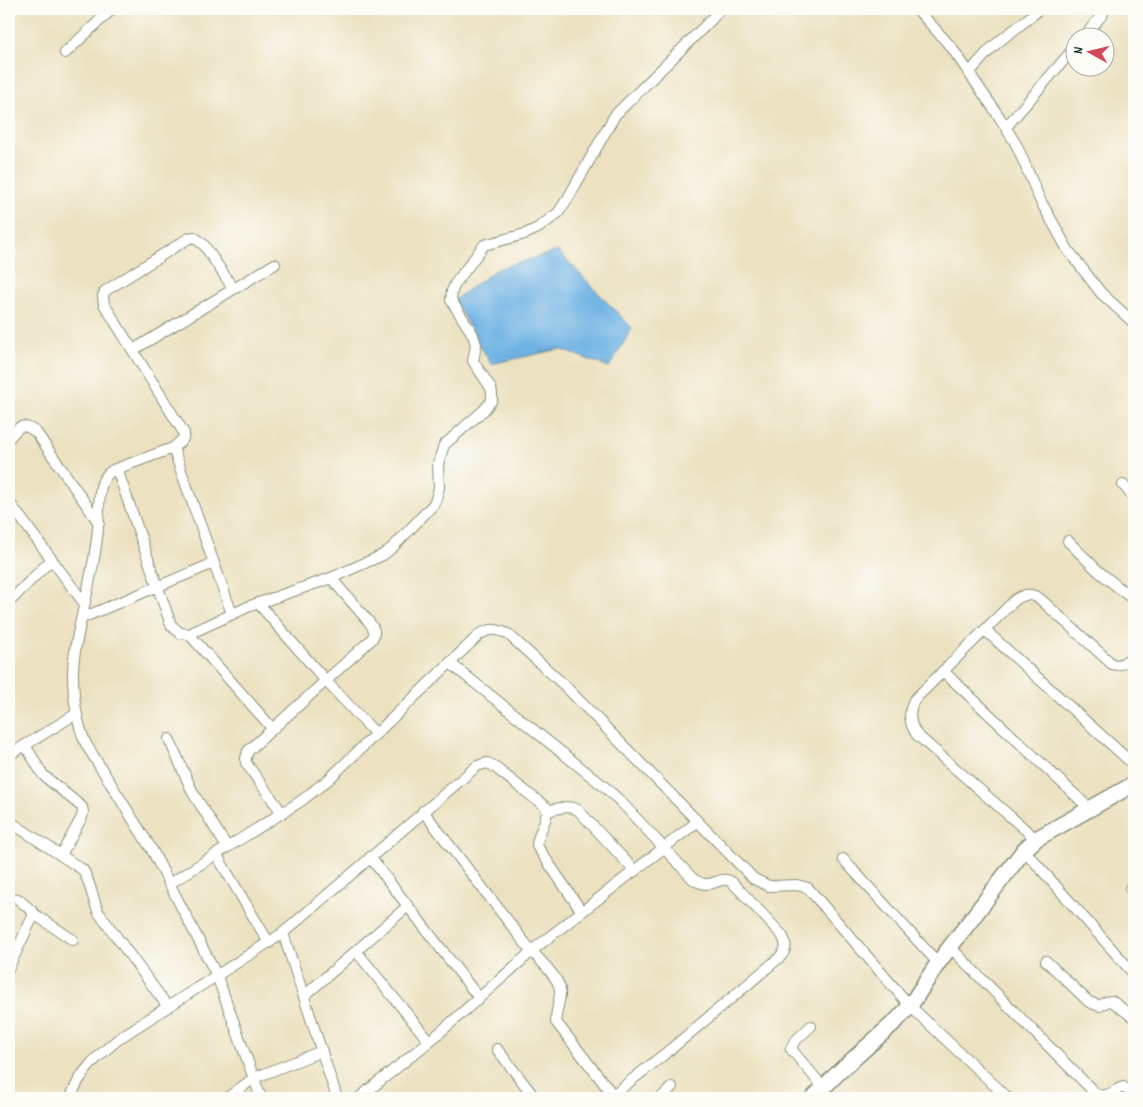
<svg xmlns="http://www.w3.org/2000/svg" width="1143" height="1107" viewBox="0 0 1143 1107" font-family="Dekko,sans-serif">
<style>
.water{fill:#6eb2e4;stroke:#46788c}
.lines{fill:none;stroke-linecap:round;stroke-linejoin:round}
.street-casing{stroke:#868f7a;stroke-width:12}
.secondary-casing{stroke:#868f7a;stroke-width:18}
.street{stroke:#fff;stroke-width:10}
.secondary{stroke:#fff;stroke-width:15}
</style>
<rect width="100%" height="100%" fill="#fdfcf7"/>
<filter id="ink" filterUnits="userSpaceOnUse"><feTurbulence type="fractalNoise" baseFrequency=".02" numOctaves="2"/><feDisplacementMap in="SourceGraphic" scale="10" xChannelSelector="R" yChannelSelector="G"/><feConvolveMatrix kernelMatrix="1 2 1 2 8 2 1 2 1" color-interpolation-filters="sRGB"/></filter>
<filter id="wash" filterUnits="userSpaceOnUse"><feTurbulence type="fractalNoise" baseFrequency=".0096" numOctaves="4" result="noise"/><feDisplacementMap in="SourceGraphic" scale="20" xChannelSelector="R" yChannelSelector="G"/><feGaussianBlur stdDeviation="1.12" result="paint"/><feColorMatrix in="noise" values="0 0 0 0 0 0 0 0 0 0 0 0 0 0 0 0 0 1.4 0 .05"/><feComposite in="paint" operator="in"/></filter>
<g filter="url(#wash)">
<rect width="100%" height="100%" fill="#ece1c0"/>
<path class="water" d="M558,251L632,328L609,367L560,349L491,364L454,300L497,269Z"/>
</g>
<g filter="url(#ink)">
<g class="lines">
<g class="street-casing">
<g id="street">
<path d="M917,9L952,48L1000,118L1017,146L1040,200L1068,250L1101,293L1134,323"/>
<path d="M1083,38L1102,15L1105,9"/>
<path d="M65,53L112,9"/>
<path d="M969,73C978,63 986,53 996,44C1010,32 1026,22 1039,9"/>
<path d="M1006,127L1076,46"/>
<path d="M233,288L204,245L194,237L189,238L105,291L103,296L104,304L184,433L183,439L173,448L113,470C99,479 100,492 99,507C99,545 89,583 81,620C77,638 73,655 73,673C73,698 76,721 86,744L152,850L217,976L261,1098"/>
<path d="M133,350L275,264"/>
<path d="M9,438C20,426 21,422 36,432L99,523"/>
<path d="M173,448L232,614"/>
<path d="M117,469L171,625L180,633L189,634L250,606L331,578L383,555L393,547L433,505L436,499L439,488L438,464L444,445L484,410L492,400V394L491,388L473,361L476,345L473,335L451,300L452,291L455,284L484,245L525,234L538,228L558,213L568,198L615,115L711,20L720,9"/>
<path d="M1123,485L1134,497"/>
<path d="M9,502L84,603"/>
<path d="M1068,541L1097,570L1134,600"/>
<path d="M9,602L52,559"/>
<path d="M258,603L325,680L376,734"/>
<path d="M82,618L214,563"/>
<path d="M985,630L1134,765"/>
<path d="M189,634L272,728"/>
<path d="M450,663L606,788L620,801L693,879C714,893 719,872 733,883L782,935C787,944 787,950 779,958L671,1049L609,1098"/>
<path d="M943,671L1089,808"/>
<path d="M169,739L193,793L227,847"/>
<path d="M25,745L43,775L82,807L83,812L82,817L61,855"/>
<path d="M9,755L76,714"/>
<path d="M423,811C457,855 491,899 525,943C535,957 552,969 559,985C563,996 555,1009 556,1022L613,1095"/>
<path d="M547,811C557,809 569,804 578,810L635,871"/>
<path d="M282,813L246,763V758L248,751L372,639C376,632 374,629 369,622L331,578"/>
<path d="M9,821L83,870C91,883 92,899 99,913L168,1007"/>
<path d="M1036,839L917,735C909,723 908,713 914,700L1016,599C1025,594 1030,593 1039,598L1112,664C1121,667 1128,660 1134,655"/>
<path d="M1024,850L1133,973"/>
<path d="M216,854L269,943"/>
<path d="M370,857L479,998"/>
<path d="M843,859L938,963"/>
<path d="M169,884L301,801L329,779L480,634C492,628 497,629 508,634L564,685L754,879L769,886L797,885L808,888L910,1006L1008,1098"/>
<path d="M1130,888L1134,892"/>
<path d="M34,914L73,940"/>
<path d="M283,933L337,1098"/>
<path d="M950,947L1096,1094C1109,1099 1112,1090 1123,1087L1134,1094"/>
<path d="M356,951L429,1041"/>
<path d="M1046,961L1089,1002L1100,1006L1106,1002L1112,1001L1134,1018"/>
<path d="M9,967L34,914L32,911L18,899"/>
<path d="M304,996L408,906"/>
<path d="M811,1026L794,1042L791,1049L823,1087"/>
<path d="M497,1049L535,1098"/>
<path d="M71,1098C79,1071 100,1054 121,1037L283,933L477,766L487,763L492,765L547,808C548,822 537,833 537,846L582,912"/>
<path d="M227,1098L254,1078L322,1051"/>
<path d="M359,1098L437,1035L539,945L697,822"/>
<path d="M661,1098L672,1087"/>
</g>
</g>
<g class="secondary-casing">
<path id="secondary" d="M813,1098L841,1070L897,1020L910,1006L938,963L1024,850L1036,839L1134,784"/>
</g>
<use href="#street" class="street"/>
<use href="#secondary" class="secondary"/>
</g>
</g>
<rect width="1143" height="1107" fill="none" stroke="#fdfcf7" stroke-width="30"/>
<g transform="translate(1090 52) rotate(278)"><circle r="24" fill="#fdfcf7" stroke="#a4b0a9"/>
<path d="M0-4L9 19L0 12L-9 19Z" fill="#d1495b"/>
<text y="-8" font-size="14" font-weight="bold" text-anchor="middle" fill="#1f3d34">N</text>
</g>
</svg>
